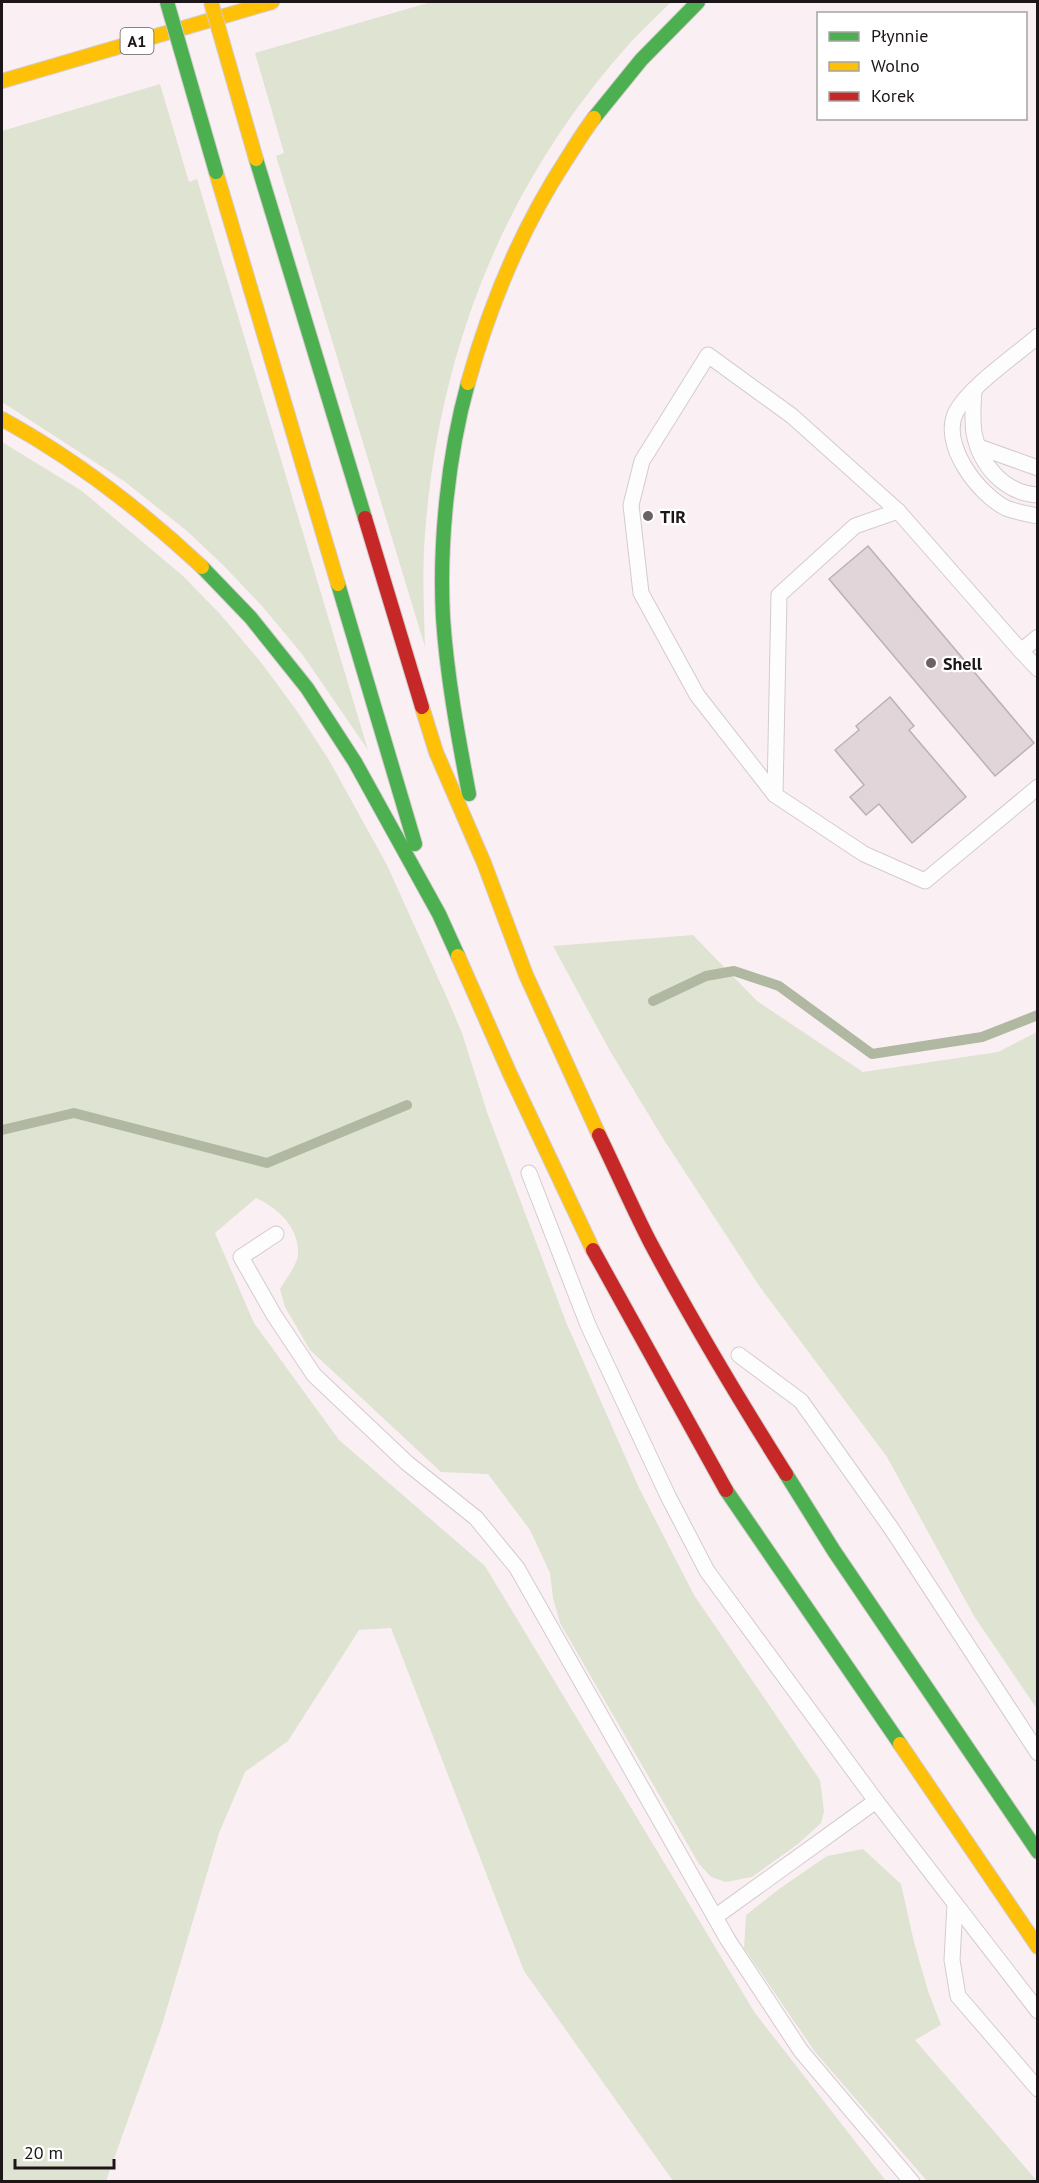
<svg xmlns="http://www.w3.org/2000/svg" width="1039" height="2183" viewBox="0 0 1039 2183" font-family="'PT Sans',sans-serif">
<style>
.green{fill:#dfe3d2}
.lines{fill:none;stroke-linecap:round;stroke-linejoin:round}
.stream{stroke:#b0b8a2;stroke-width:10}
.building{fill:#e1d5d9;stroke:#bab2b4;stroke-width:1.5}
.lane-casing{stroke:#d3cbcd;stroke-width:17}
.fast-casing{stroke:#d3cbcd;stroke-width:16}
.slow-casing{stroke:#d3cbcd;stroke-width:16}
.jam-casing{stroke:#d3cbcd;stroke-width:16}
.lane{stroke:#fefdfd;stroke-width:15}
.fast{stroke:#4caf50;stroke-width:14}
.slow{stroke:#ffc107;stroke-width:14}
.jam{stroke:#c62828;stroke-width:14}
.fast-bridge-casing{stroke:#d3cbcd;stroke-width:16;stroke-linecap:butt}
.slow-bridge-casing{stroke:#d3cbcd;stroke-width:16;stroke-linecap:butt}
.fast-bridge{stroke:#4caf50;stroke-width:14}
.slow-bridge{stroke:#ffc107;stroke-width:14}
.poi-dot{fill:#6a6265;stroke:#fff;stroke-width:2}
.labels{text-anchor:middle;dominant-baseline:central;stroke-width:4.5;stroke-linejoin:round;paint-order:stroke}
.shield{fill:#fff;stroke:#615c5d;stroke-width:1.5}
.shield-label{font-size:16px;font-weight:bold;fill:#1d1618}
.poi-label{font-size:18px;font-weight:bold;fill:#1d1618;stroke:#fff;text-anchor:start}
</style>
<rect width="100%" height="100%" fill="#faf0f3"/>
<g class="green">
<path d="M431,2H671C658,15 643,29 630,43C505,182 439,349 425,534C422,571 424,609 425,647L276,156L284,153L255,53Z"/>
<path d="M160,84L189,182L197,179L368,750L302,654L262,606L224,566L187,531L124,481L2,402V131Z"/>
<path d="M2,442L82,491L183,576L220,614L260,661L297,711L329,760L387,865L448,1000L462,1033L487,1112L566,1322L639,1488L694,1595L820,1780L824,1811L821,1823L798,1844L752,1877L726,1882L711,1877L699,1864L560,1623L553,1598L550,1573L530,1530L488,1474L441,1472L310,1350L285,1307L280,1289C285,1280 297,1265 298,1255C299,1227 279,1209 256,1198L215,1233L254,1323L339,1440L485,1566L755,2013L886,2181H673L524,1971L391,1628L359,1630L288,1741L245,1772L219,1833L162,2025L106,2181H2Z"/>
<path d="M693,935L757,1001L863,1072L998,1052L1037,1032V1709L974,1616L887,1457L760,1287L664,1140L610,1051L553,946Z"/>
<path d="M863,1849L901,1884L914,1942L928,1991L941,2025L915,2040L1037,2181H927L815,2052L744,1948L746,1915L779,1889L827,1856Z"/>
</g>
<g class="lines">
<g class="stream">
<path d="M653,1001L706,976L734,971L779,986L872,1054L982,1037L1038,1015"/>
<path d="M2,1130L74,1113L267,1163L407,1105"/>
</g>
</g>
<g class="building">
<path d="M868,546L1034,743L995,776L829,579Z"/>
<path d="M890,697L914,726L909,730L966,797L912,843L879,804L866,815L850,797L864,785L835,750L859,730L856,726Z"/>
</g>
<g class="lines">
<g class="lane-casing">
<g id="lane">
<path d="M1038,336C1015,356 969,387 956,412C940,444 978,494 1006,508C1016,512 1027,514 1038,516"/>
<path d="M974,390C973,404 972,419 974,433C980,465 1004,493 1038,495"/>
<path d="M979,447L1038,468"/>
<path d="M1038,637L1021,651L898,511L855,526L779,595L775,795L864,854L925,881L1038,787"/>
<path d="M1021,651L1038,669"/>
<path d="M775,795L697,695L641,593L631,505L642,461L708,355L792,416L898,511"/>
<path d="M529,1173L588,1325L668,1496L707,1571L876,1801L1038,2011"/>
<path d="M276,1234L241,1257L274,1315L314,1375L407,1463L476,1518L517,1568L728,1940L801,2051L912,2182"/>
<path d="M739,1355L801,1401L891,1528L1038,1753"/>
<path d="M955,1904L952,1960L958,1996L1038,2089"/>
<path d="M715,1917L876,1801"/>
</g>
</g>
<g class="fast-casing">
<g id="fast">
<path d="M594,118L641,60L698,2"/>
<path d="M256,159L365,518"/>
<path d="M468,383C448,455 439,543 443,618C447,677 458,736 469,794"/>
<path d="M202,567L251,618L307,688L355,762L439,914L458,956"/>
<path d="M338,584L415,844"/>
<path d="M786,1474L834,1551L1038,1852"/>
<path d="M726,1490L900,1744"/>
</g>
</g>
<g class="slow-casing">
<g id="slow">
<path d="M2,81L272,2"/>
<path d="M216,172L338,584"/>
<path d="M468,383C490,304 521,229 566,160C575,146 584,131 594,118"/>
<path d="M2,419C75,459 141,510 202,567"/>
<path d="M422,707L436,752L484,863L526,975L599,1135"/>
<path d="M458,956L510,1074L593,1250"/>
<path d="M900,1744L1038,1947"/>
</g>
</g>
<g class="jam-casing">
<g id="jam">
<path d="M365,518L422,707"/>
<path d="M599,1135C616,1170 632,1207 650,1242C692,1321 738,1398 786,1474"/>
<path d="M593,1250L726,1490"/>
</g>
</g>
<use href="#lane" class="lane"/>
<use href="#fast" class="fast"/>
<use href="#slow" class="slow"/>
<use href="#jam" class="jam"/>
<g class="fast-bridge-casing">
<path id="fast-bridge" d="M167,2L216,172"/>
</g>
<g class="slow-bridge-casing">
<path id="slow-bridge" d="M211,2L256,159"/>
</g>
<use href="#fast-bridge" class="fast-bridge"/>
<use href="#slow-bridge" class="slow-bridge"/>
</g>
<g class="poi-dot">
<circle cx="648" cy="516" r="6"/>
<circle cx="931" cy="663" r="6"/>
</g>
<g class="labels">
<rect class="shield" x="120.5" y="28" width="33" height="26" rx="4.5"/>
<g class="shield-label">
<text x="137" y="41">A1</text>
</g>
<g class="poi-label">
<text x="660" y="516">TIR</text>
<text x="943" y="663">Shell</text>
</g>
</g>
<rect width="1039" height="2183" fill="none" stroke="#1d1618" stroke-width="6"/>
<rect x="817" y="12" width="210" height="108" fill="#ffffff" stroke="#a5a2a3" stroke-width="1.5"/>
<rect x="829" y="32" width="30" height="9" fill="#4caf50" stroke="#a5a2a3" stroke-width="1.5"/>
<text x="871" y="42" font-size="18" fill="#1d1618">Płynnie</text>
<rect x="829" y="62" width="30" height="9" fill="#ffc107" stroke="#a5a2a3" stroke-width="1.5"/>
<text x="871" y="72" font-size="18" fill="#1d1618">Wolno</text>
<rect x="829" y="92" width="30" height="9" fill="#c62828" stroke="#a5a2a3" stroke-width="1.5"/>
<text x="871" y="102" font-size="18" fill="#1d1618">Korek</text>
<path d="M15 2159v9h99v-9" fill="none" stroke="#1d1618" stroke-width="3"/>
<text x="24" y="2159" font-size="18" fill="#1d1618" stroke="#ffffff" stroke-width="4.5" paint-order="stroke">20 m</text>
</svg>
